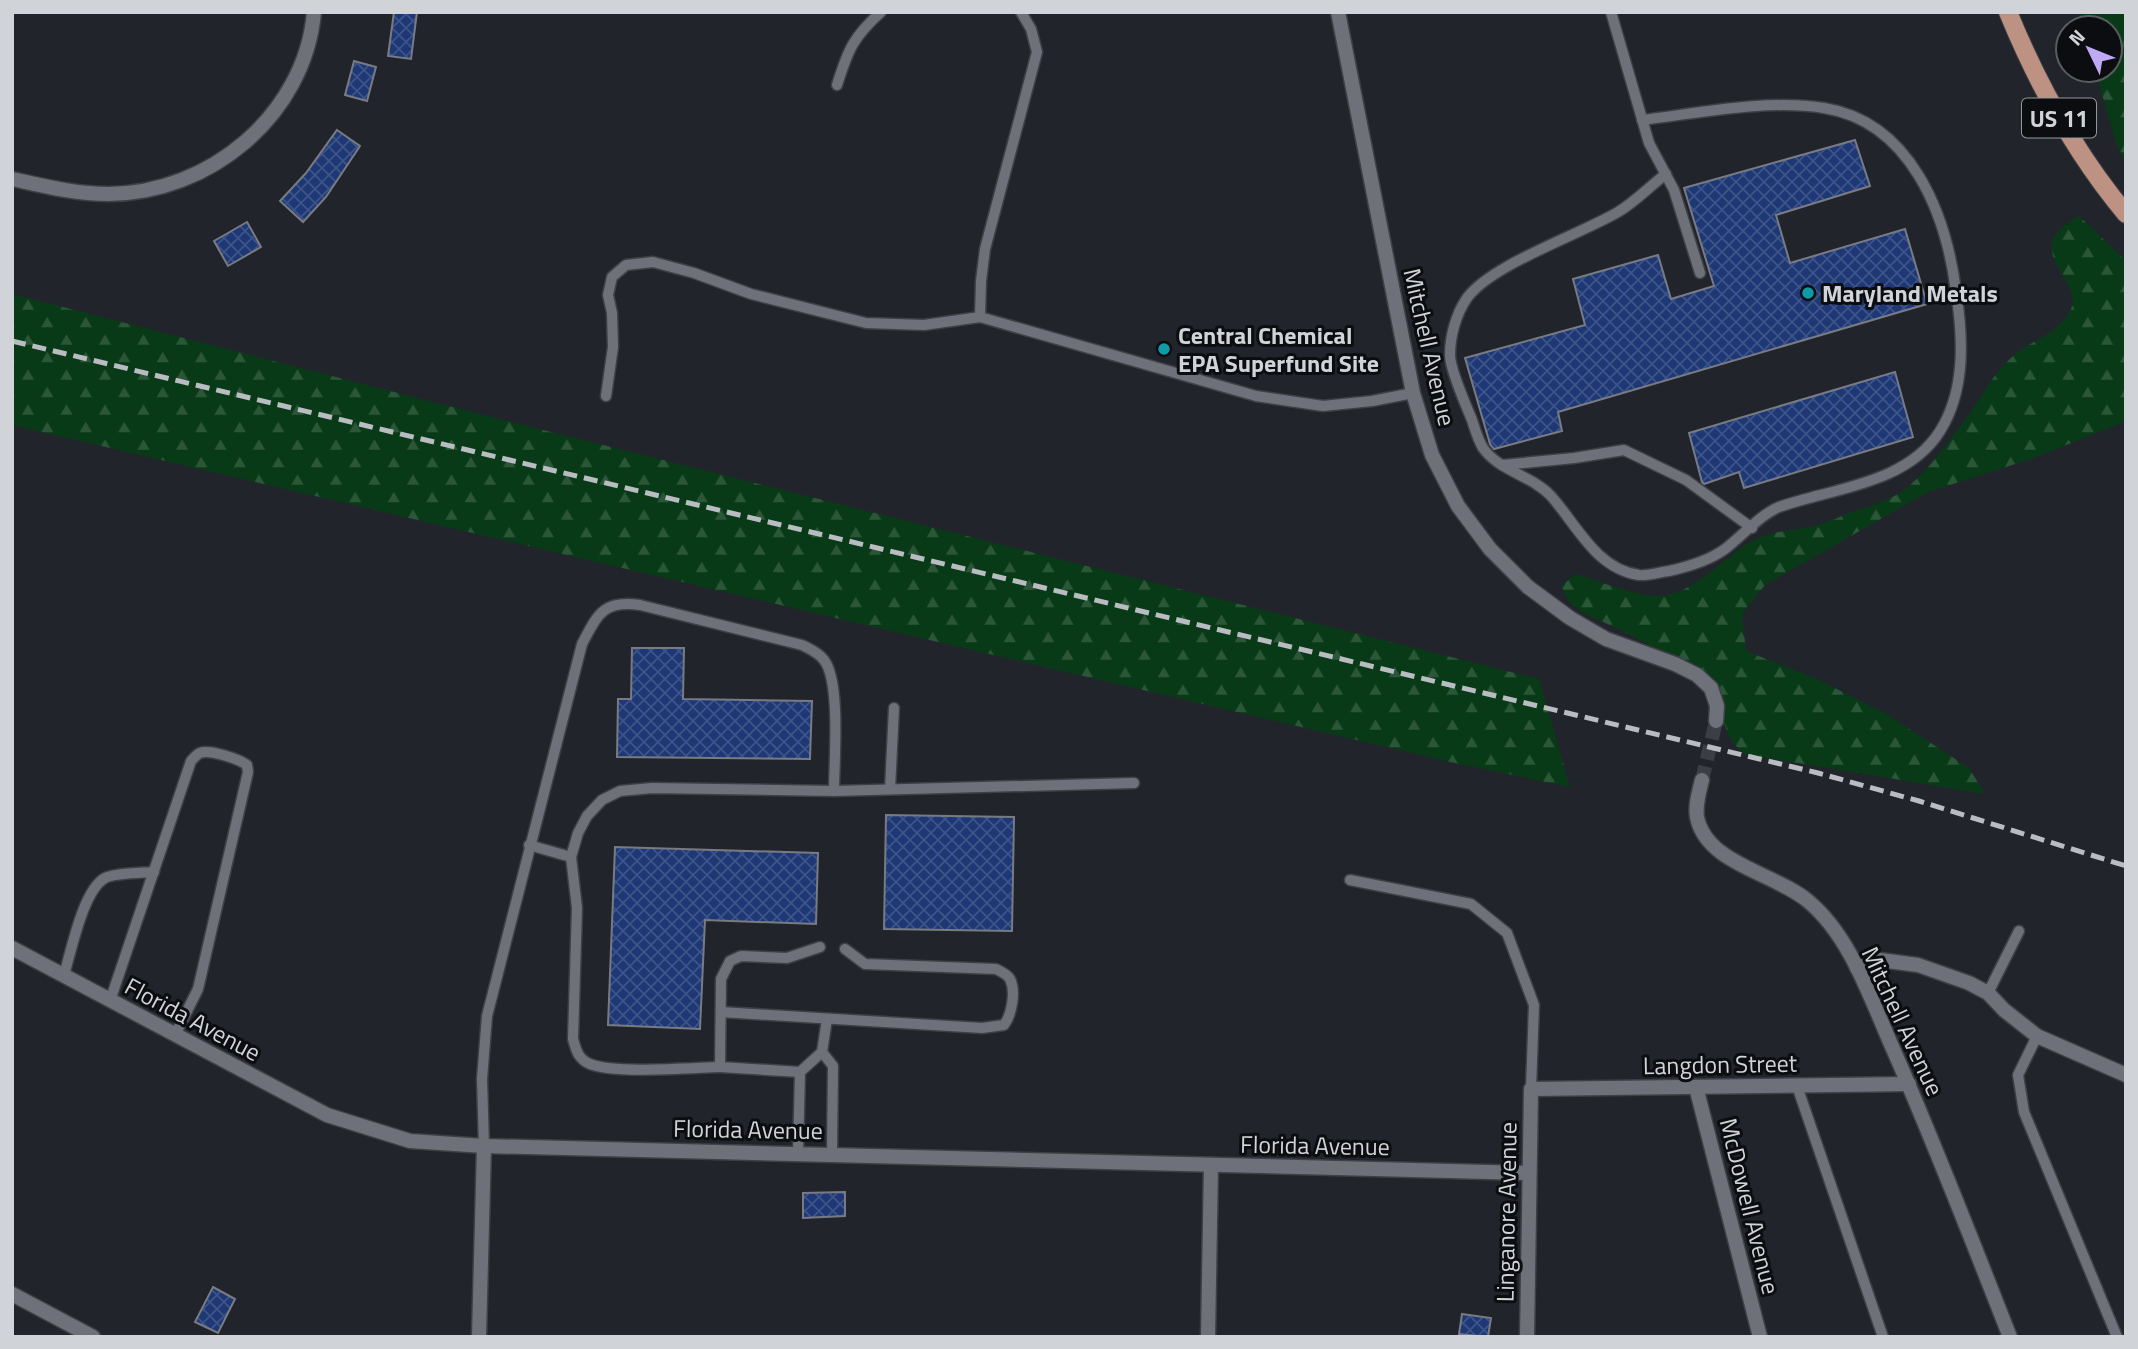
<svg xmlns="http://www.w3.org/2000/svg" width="2138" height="1349" viewBox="0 0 2138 1349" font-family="'Titillium Web',sans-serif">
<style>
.forest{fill:url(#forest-firs)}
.building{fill:url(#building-cross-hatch);stroke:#787b83;stroke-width:2}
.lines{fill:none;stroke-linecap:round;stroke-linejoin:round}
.street-tunnel{stroke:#3b3e44;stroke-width:14;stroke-dasharray:14 7;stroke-linecap:butt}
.lane-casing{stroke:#3e4046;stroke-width:13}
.street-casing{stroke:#3e4046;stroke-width:17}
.primary-casing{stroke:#3e4046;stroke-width:20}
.lane{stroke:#6e7179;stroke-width:10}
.street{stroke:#6e7179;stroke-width:14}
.primary{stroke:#be9283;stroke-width:18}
.rail{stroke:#b9bcc0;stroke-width:5;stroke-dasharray:14 7;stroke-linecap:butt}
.culture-dot{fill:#0f9aa8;stroke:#0c0d10;stroke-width:2.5}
.labels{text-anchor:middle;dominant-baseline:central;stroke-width:6;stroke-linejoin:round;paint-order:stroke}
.shield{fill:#0c0d10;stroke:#95989b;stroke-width:2}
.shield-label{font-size:23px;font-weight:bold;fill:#d0d3d7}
.poi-label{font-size:24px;font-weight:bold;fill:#d0d3d7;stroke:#0c0d10;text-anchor:start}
.street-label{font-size:24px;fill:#d0d3d7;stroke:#0c0d10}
</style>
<defs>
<pattern id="forest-firs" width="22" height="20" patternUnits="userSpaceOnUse" patternTransform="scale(1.75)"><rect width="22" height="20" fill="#083a17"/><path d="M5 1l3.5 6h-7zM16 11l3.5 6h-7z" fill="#2b5638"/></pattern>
<pattern id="building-cross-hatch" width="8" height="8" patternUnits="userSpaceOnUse" patternTransform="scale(1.75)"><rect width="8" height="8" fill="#1d3875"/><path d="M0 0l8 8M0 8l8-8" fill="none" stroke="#3d5488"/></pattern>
</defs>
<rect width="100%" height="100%" fill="#21242a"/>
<g class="forest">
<path d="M2079,12H2126V164L2116,143L2095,70H2110V28H2084Z"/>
<path d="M2079,216L2126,261V421L2034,458L1928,492L1765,585L1742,614L1746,651L1817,679L1888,715L1969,768L1985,794L1744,754L1731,741L1724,723L1721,705L1703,674L1619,629L1585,614L1570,603L1561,586L1576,574C1595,580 1644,599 1662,596C1701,591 1726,551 1761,537C1779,530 1799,530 1818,525C1830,522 1841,516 1852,512C1873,504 1892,501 1909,486C1931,467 1950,440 1967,417C1982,397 1992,375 2011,358C2029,341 2056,335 2069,313C2090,279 2013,252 2079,216Z"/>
<path d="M12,294L523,425L1539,679L1570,787L1450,762L12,425Z"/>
</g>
<g class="building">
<path d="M394,12H417L411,59L388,56Z"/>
<path d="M354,61L376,67L367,101L345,95Z"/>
<path d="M337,130L360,146L326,197L303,222L280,201L306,173Z"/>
<path d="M1855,140L1870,186L1776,215L1790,263L1905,229L1927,304L1558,412L1562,431L1494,449L1490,444L1465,358L1585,325L1573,279L1658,255L1671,299L1714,286L1684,188Z"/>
<path d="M247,222L261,247L228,266L214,241Z"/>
<path d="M1895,372L1913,437L1744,488L1739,472L1704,484L1702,482L1689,433Z"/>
<path d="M632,648H684L683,699L812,701L810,759L617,757L618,699H631Z"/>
<path d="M886,815L1014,817L1012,931L884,929Z"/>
<path d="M615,847L818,853L816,924L705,920L700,1029L608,1025Z"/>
<path d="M845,1192V1216L803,1218V1193Z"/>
<path d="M213,1287L235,1299L218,1333L195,1322Z"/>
<path d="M1462,1314L1491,1318L1488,1337L1459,1334Z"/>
</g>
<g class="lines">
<path class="street-tunnel" d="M1702,780L1716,721"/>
<g class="lane-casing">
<g id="lane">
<path d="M1021,12L1031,29L1037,52L985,249L981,281L980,317L1256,396L1323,406L1372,401L1413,393"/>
<path d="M1611,12L1649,143L1674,190L1700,273"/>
<path d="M837,85C848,50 853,37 881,12"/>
<path d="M1642,120C1700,113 1766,99 1824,108C1911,122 1946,214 1956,291C1963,337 1966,390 1940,431C1907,484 1833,488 1779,507C1761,514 1741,537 1725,549C1710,560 1687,567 1669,571C1660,572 1648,576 1639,575C1596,569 1577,525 1551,496C1533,476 1499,471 1483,448C1478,440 1475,429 1472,420C1466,405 1450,370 1450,355C1450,336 1456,314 1467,298C1492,264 1579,235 1618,212C1635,202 1650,186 1666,174"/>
<path d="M606,396L613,347L612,313L608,295L612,277L626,265L653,262L694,273L751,294L866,323L924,325L980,317"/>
<path d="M1502,465L1574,458L1624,450L1686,480L1752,528"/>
<path d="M890,789L894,708"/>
<path d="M529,845L571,857"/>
<path d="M1350,880L1471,904L1507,933L1534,1005L1531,1089"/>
<path d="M64,975C71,952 83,890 105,878C115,873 142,873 154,872"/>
<path d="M1988,993L2019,931"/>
<path d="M110,1001L191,761C194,758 197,754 200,753C209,749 239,759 247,765L248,772L198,989L175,1035"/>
<path d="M721,1012L982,1028L1004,1025C1012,1014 1016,991 1010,979C1007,974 1002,972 996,969L865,964L845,949"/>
<path d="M2037,1036L2018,1075L2024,1112L2117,1337"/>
<path d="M822,1052L833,1066L832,1154"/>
<path d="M720,1067C690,1068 615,1074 590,1064C578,1059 576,1050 573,1039L577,908L571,857L578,833L587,816L602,800L620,791L652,788L834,791L1134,783"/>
<path d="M800,1072L720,1067L721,979L730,961L741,956L787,958L820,947"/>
<path d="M1797,1086L1883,1337"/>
<path d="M484,1146L482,1079L487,1016L582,644C598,614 603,600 640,605L802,645C810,649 819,653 824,660C841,682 834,761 834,791"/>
<path d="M798,1153L800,1072L822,1052L827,1019"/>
</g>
</g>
<g class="street-casing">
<g id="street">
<path d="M1338,12L1413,393L1432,455L1458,506L1490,549L1528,587L1570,618L1606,639L1675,664L1697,675L1711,688L1717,706L1716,721"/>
<path d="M12,179C44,186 75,194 108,194C209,194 305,115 314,12"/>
<path d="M1702,780C1699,792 1695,805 1697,817C1706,864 1775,873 1808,901C1849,935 1869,994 1890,1042C1933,1139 1971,1238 2010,1337"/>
<path d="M12,948L327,1115L410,1141L484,1146L1529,1173"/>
<path d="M1857,968L1880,960L1918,965L1969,983L1988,993L2004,1010L2037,1036L2126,1075"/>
<path d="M1696,1087L1760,1337"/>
<path d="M12,1294L93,1337"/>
<path d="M479,1337L484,1146"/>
<path d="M1208,1337L1211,1165"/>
<path d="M1527,1337L1531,1089L1909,1084"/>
</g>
</g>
<g class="primary-casing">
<path id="primary" d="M2008,12C2038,85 2075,153 2126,214"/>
</g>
<use href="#lane" class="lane"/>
<use href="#street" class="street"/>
<use href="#primary" class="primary"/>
<path class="rail" d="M12,341L1818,773L1919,801L2126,866"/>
</g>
<g class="culture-dot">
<circle cx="1808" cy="293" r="7"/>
<circle cx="1164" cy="349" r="7"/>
</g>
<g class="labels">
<rect class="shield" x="2022" y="98.5" width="74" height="39" rx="5"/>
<g class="shield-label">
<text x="2059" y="118">US 11</text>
</g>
<g class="poi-label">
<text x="1822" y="293">Maryland Metals</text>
<text x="1178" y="335">Central Chemical<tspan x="1178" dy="28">EPA Superfund Site</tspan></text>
</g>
<g class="street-label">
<text transform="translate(1430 347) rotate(77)">Mitchell Avenue</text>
<text transform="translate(193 1019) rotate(28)">Florida Avenue</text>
<text transform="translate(1903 1021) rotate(65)">Mitchell Avenue</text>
<text transform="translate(1720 1064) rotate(-1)">Langdon Street</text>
<text transform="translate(748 1129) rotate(1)">Florida Avenue</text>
<text transform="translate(1315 1145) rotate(1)">Florida Avenue</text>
<text transform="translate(1750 1206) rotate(76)">McDowell Avenue</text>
<text transform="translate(1506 1212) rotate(-89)">Linganore Avenue</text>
</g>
</g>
<rect width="2138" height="1349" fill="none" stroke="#d0d3d7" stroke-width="28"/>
<g transform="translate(2089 49) rotate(313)"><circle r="33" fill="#0c0d10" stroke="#5a5c60" stroke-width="2"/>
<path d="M0-5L12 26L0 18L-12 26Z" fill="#bfa9f4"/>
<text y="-10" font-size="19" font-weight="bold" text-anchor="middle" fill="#d0d3d7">N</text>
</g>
</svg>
